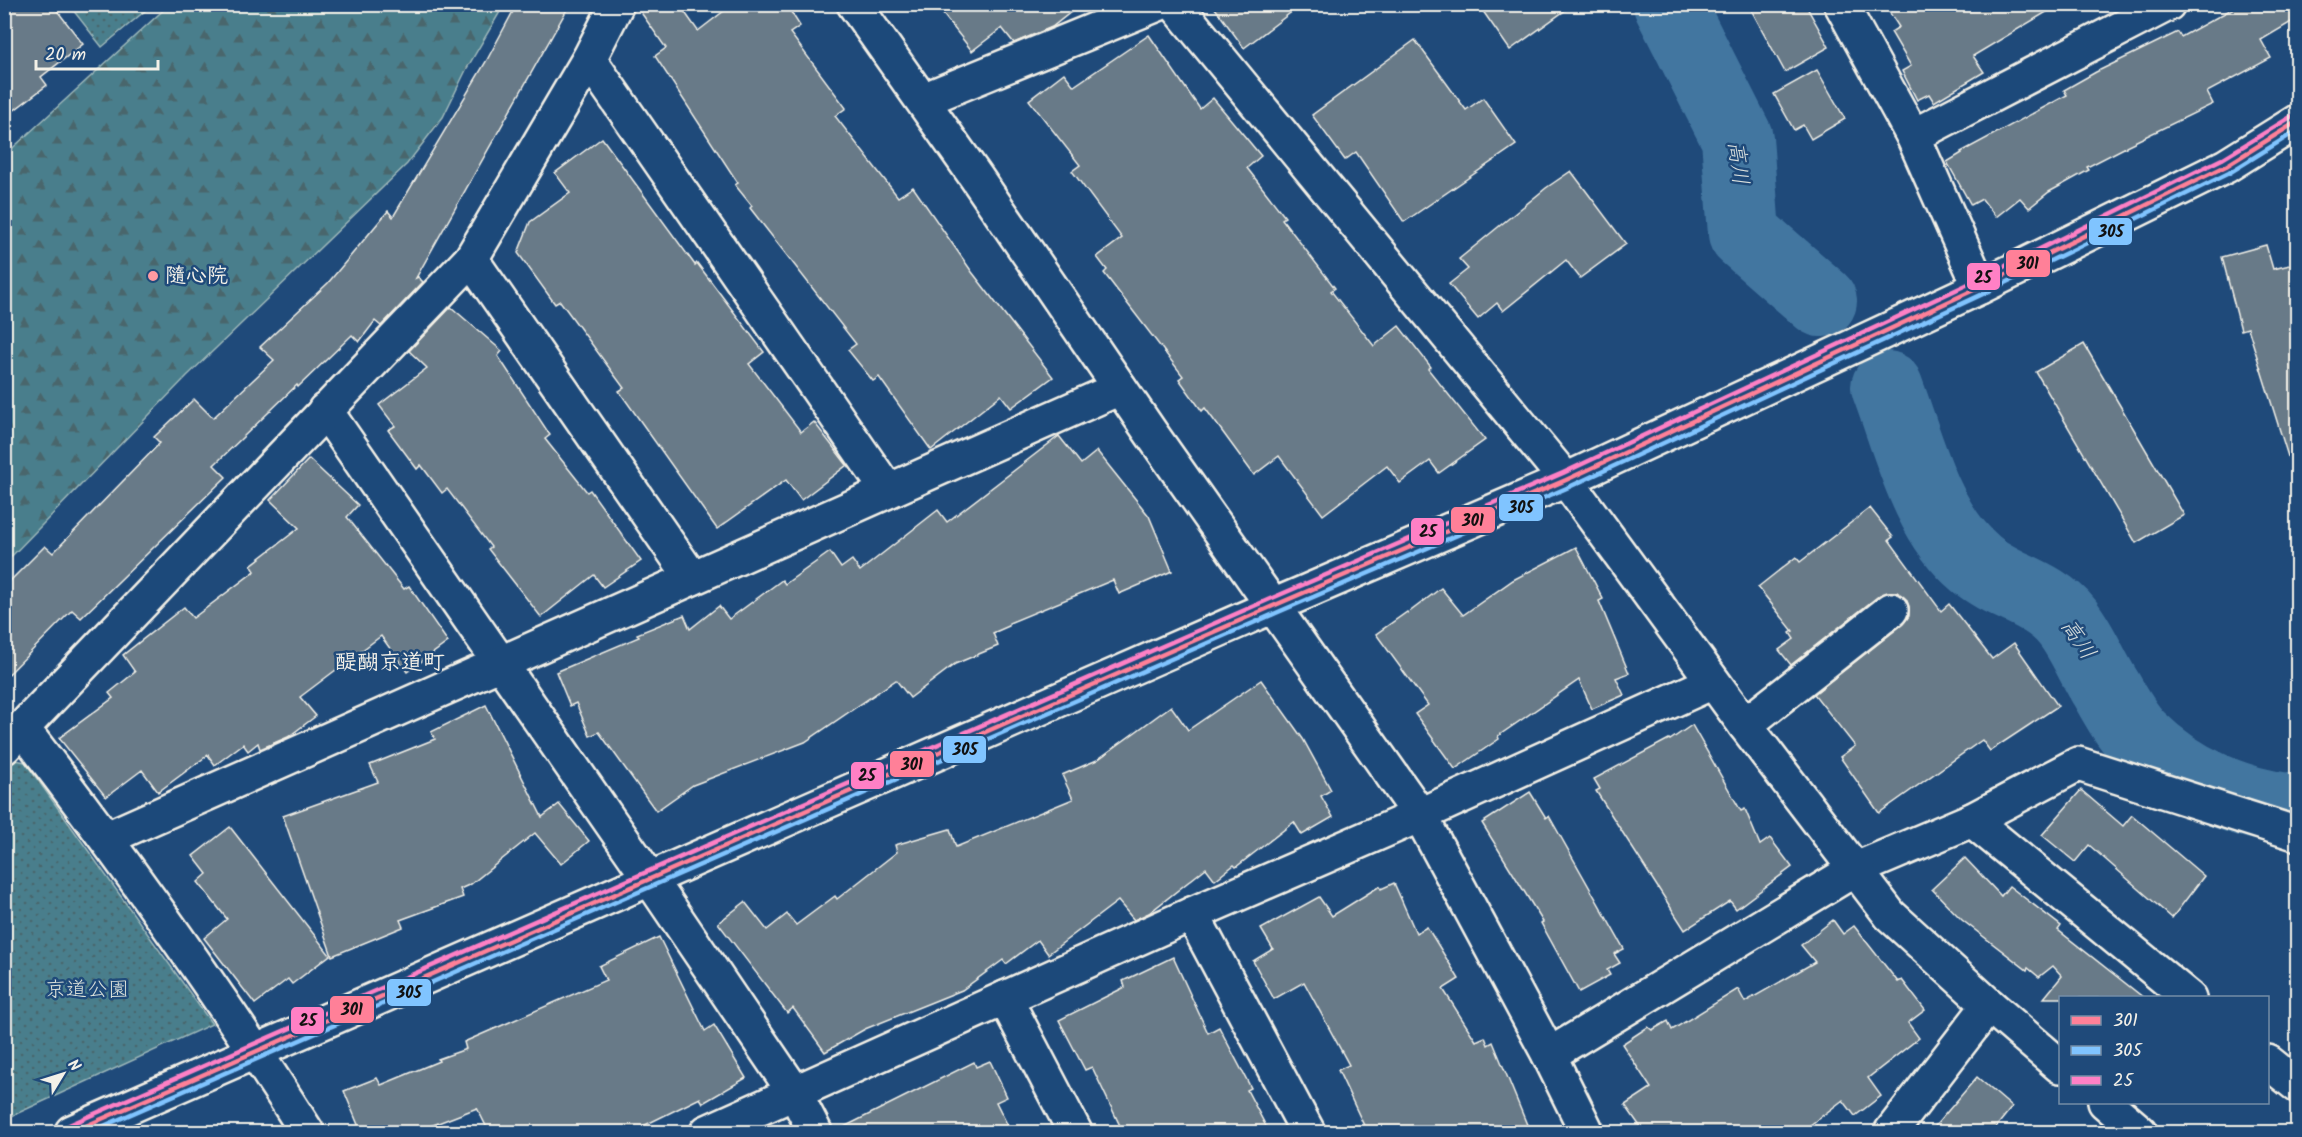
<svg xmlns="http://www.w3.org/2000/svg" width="2302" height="1137" viewBox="0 0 2302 1137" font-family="Kalam,'Klee One',sans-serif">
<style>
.forest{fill:url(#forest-firs);stroke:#9eb8ba;stroke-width:1.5}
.park{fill:url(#park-dots);stroke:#9eb8ba;stroke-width:1.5}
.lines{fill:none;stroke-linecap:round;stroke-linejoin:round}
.river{stroke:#4376a0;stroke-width:72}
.building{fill:#677a88;stroke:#f4f1e8;stroke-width:1.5}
.street-casing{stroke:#f4f1e8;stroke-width:38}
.secondary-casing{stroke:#f4f1e8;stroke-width:38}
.primary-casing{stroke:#f4f1e8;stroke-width:38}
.street{stroke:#1f4a7a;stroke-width:33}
.secondary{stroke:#1f4a7a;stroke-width:33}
.primary{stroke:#1f4a7a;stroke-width:33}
.bus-1-casing{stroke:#1f4a7a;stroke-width:9}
.bus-2-casing{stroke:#1f4a7a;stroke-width:9}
.bus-3-casing{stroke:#1f4a7a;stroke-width:9}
.bus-1{stroke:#ff8098;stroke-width:4.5}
.bus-2{stroke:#80c4ff;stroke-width:4.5}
.bus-3{stroke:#ff80c5;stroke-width:4.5}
.poi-dot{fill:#ff9aa2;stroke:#1f4a7a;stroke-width:2}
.labels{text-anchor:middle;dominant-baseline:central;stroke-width:5;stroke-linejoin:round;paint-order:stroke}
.poi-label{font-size:21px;font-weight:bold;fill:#f4f1e8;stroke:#1f4a7a;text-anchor:start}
.park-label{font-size:21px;fill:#dae0da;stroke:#1f4a7a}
.water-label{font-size:22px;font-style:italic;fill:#d9dfdd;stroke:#1f4a7a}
.neighbourhood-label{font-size:22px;font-weight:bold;fill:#f4f1e8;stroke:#1f4a7a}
.line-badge{stroke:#1f4a7a;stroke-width:2}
.pale-badge-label{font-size:16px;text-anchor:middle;font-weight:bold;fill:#111}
</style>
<defs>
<pattern id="forest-firs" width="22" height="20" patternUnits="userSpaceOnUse" patternTransform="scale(1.5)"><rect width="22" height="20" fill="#497e8c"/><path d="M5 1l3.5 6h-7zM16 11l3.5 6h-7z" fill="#49666c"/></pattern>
<pattern id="park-dots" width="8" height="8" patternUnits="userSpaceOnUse" patternTransform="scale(1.5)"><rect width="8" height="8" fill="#497e8c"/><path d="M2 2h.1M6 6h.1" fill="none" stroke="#49666c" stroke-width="1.8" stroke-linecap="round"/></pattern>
</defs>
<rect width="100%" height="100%" fill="#1f4a7a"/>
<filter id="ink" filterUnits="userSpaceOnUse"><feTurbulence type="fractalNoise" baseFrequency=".0167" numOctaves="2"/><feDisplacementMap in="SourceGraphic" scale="12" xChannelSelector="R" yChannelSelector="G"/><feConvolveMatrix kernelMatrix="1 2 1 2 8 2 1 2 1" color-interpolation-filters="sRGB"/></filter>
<g filter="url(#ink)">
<path class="forest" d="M170,4L504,5L467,68L443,117L407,164L187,376L5,563V155Z"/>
<g class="park">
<path d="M69,5H152L102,47Z"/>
<path d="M11,759L25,762L212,1024L5,1119L4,766Z"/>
</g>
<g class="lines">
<g class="river">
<path d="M1669,4L1737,138L1744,234L1821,301"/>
<path d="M1887,387C1909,446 1926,522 1976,564C2003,587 2043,592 2067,622C2083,642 2092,667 2106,689C2115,705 2126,725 2139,738C2180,779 2240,806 2298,810"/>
</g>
</g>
<g class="building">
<path d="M4,4H52L83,44L41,77L47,85L4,118Z"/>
<path d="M517,4H570L416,278L418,277L423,282L381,326L375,321L359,342L352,335L298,387L297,385L214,465L226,477L81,618L72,610L4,679V587L45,546L53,553L160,443L154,437L194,399L213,418L274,360L260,347L328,283L388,211L393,217L487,60Z"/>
<path d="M635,4H679L698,31L733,4H786L800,26L790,33L846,108L835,116L898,197L913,187L972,272L1053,377L1011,408L1001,395L931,450L879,377L873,381L848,350L856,344L750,208L752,206L735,185L738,183L655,56L666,48Z"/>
<path d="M935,4H1081L1052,27L1014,43L1002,28L972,51Z"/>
<path d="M1212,4H1302L1244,48Z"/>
<path d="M1478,4H1574L1510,50Z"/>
<path d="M1748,4H1805L1829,47L1785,72Z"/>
<path d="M1884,4H2060L1973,56L1984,72L1934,102L1929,94L1917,100L1902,71L1911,66L1891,32L1899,27Z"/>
<path d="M2241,4H2298V18L2261,40L2271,58L2207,92L2213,104L2126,146V147L2087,167L2089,170L2049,192L2029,208L2020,198L1996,217L1982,199L1971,205L1947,162L1962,153L1961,152L2067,95L2064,90L2096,72L2178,32L2181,37Z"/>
<path d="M1149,35L1200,109L1213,98L1261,156L1247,168L1285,217L1282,219L1335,288L1331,291L1374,346L1399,326L1431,367L1428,369L1485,440L1439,473L1430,461L1400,483L1387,466L1323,515L1279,456L1254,475L1205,408L1202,411L1179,379L1183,376L1104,273L1107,270L1097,257L1122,238L1072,171L1080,165L1029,100L1064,73L1074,86Z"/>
<path d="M1415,40L1466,110L1483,98L1516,145L1404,222L1356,152L1345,160L1312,115Z"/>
<path d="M1817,70L1845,119L1811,139L1803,125L1794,130L1774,94Z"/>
<path d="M602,138L695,265L697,263L764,352L749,364L801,432L814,422L847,465L801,500L786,480L717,529L619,391L624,388L560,301L555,304L518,253L530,222L570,193L555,173Z"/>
<path d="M1571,171L1626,244L1580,278L1566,260L1503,311L1497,303L1478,319L1449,284L1468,269L1459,259L1546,188Z"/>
<path d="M2266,245L2273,269L2298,263V462L2290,463L2248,328L2241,330L2222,257Z"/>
<path d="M451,307L502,351L498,356L550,435L545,439L587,492L590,490L641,561L603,587L594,575L541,617L488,549L491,547L447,489L442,493L421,465L417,469L388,430L395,426L379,405L427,368L409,351Z"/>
<path d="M2084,344L2184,515L2136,543L2036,372Z"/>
<path d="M1059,436L1081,464L1097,451L1149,516L1172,571L1119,594L1113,580L1009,623V626L993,633L998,646L955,664L910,698L896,680L805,742L693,785L656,811L599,732L590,736L576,703L570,706L556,672L639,637L637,634L684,615L690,629L719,606L729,619L782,580L785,584L830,552L841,568L852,560L860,571L938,510L947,522Z"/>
<path d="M309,459L358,505L347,517L404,589L409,586L448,642L407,672L381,636L300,697L316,716L288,737L260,749L258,743L248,751L243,744L215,765L208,755L158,792L142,770L106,797L59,738L113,698L109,693L135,672L123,655L184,607L193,618L255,571L251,565L299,528L270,500Z"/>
<path d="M1870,508L1893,537L1889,540L1941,611L1949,604L1992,659L2014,643L2058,706L1990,751L1982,740L1879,813L1840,757L1855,746L1814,694L1903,624L1909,616V607L1906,599L1897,592H1888L1880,595L1791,665L1779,650L1794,639L1790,633L1793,631L1758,587L1796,557L1800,562Z"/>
<path d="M1576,547L1603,599L1599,601L1629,673L1616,678L1624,695L1592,709L1579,680L1498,736L1499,739L1455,769L1415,714L1428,705L1376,634L1407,612L1408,613L1441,588L1463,615L1513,580Z"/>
<path d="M1261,680L1303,739L1331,790L1321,796L1333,817L1302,835L1294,822L1236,867L1234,865L1215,880L1206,868L1149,913L1134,920L1118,901L1048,954L1038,940L1006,964L1003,960L962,990L865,1029L825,1052L793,1008L787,1013L718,923L745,902L767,930L787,914L796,925L835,896L837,899L897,852L895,845L950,829L956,847L1073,799L1062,775L1097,760L1171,706L1188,730Z"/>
<path d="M486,705L542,817L559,804L589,841L561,864L535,833L471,884L460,889L463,897L400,920L403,927L332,956L283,816L378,782L370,765L435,739L431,732Z"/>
<path d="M1692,725L1741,811L1745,809L1760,845L1770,838L1792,867L1736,909L1730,901L1685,930L1596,791L1600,789L1594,779L1669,739L1670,740Z"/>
<path d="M2081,790L2123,826L2132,815L2204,876L2172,918L2089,845L2075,862L2042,835Z"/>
<path d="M1530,792L1546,818L1549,816L1624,949L1614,954L1620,963L1607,970L1610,975L1579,992L1541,923L1543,922L1482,823Z"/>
<path d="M230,827L330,955L292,984L288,979L255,1004L204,938L227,919L198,882L207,874L193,856Z"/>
<path d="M1965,858L2001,896L2009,886L2061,926L2058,930L2144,998H2044L2062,976L2053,966L2039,977L2028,968L2027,970L1962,920L1932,889Z"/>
<path d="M1394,883L1416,933L1427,927L1459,979L1443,989L1476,1041L1485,1037L1488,1045L1493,1042L1530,1132H1367L1338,1070L1349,1065L1304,982L1274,999L1253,961L1273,949L1261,929L1319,897L1332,916L1380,886L1381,889Z"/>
<path d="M1833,920L1843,934L1854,926L1898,982L1902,980L1925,1010L1908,1023L1919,1038L1868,1078L1881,1096L1855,1116L1843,1100L1801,1132H1644L1625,1105L1651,1088L1622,1044L1648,1027L1652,1030L1668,1021L1672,1030L1738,989L1745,1002L1815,962L1801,945Z"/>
<path d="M659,937L705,1031L714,1025L746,1078L703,1103L700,1098L631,1132H489L477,1108L415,1132H361L344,1091L377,1078L381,1085L439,1061L438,1059L466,1049L464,1042L606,980L599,966Z"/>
<path d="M1173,957L1208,1033L1219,1027L1251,1088L1247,1090L1269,1132H1123L1092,1067L1085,1070L1059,1020L1125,987L1123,981Z"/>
<path d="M990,1061L1007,1097L996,1102L1011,1132H834L974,1062L976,1067Z"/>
<path d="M1977,1077L2012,1107L1992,1132H1930Z"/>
</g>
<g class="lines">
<g class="street-casing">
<g id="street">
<path d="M1175,4L1566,480"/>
<path d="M1841,4L1913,136L1980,287"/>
<path d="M589,59L888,491"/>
<path d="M923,100L1158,4"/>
<path d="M1913,136L2168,4"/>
<path d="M471,259L692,578"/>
<path d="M325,410L650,879L795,1093L815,1132"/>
<path d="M1745,725L1891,610"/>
<path d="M23,729C123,859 219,993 307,1132"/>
<path d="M4,747L471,259L589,59L617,4"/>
<path d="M1972,820L2189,998"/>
<path d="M107,838L1120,388"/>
<path d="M1192,914L1308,1132"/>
<path d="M1005,998L1075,1132"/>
<path d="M1549,1055L1854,870L1972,820L2078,764L2298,834"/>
<path d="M2268,1062L2298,1086"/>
<path d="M707,1132L1192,914L1420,815L1713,682"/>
<path d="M1891,1132L1989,1005"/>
</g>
</g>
<g class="secondary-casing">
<g id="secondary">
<path d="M854,4L976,177L1151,433L1420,815L1549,1055L1587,1132"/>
<path d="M1566,480L1745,725L1890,915L1989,1005L2060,1066"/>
<path d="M2105,1102L2140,1132"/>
</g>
</g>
<g class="primary-casing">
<path id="primary" d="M72,1132L1273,606L1566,480L1980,287L2226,166L2298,121"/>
</g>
<use href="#street" class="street"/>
<use href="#secondary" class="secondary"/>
<use href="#primary" class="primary"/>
<g class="bus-1-casing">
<path id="bus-1" d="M72,1132L1273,606L1566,480L1980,287L2226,166L2298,121"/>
</g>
<g class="bus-2-casing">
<path id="bus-2" d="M90,1132L1276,613L1569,487L1983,294L2229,173L2298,130"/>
</g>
<g class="bus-3-casing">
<path id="bus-3" d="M69,1125L1270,599L1563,473L1977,280L2222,159L2294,115"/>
</g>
<use href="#bus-1" class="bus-1"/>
<use href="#bus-2" class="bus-2"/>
<use href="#bus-3" class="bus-3"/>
</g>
</g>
<circle class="poi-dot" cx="153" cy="276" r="6"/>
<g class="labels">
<g class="poi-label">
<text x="165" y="276">隨心院</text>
</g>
<g class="park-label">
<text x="87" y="990">京道公園</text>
</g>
<g class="water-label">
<text transform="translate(1737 163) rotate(83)">高川</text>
<text transform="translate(2077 640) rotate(56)">高川</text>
</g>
<g class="neighbourhood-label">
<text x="390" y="663">醍醐京道町</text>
</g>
</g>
<g class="line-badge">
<rect x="2088" y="217" width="45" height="29" rx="6" fill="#80c4ff"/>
<rect x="2005" y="249" width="46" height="29" rx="6" fill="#ff8098"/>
<rect x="1966" y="262" width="35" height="29" rx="6" fill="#ff80c5"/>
<rect x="1498" y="493" width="46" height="29" rx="6" fill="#80c4ff"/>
<rect x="1450" y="506" width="46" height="28" rx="6" fill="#ff8098"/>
<rect x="1410" y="517" width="35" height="29" rx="6" fill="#ff80c5"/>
<rect x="942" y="735" width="45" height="29" rx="6" fill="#80c4ff"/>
<rect x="889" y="750" width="46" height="28" rx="6" fill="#ff8098"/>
<rect x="850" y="761" width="35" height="29" rx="6" fill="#ff80c5"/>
<rect x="386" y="978" width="46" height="29" rx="6" fill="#80c4ff"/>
<rect x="329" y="995" width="46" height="29" rx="6" fill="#ff8098"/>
<rect x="290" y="1006" width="35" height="29" rx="6" fill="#ff80c5"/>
</g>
<g class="pale-badge-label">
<text x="2111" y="237">305</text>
<text x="2028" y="269">301</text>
<text x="1983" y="283">25</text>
<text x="1521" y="513">305</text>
<text x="1473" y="526">301</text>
<text x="1428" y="537">25</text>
<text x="965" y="755">305</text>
<text x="912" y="770">301</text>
<text x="867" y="781">25</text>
<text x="409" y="998">305</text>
<text x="352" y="1015">301</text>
<text x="308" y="1026">25</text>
</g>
<rect width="2302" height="1137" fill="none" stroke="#1f4a7a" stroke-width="24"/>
<rect x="12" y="12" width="2278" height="1113" fill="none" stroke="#f4f1e8" stroke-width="2" filter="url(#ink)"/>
<rect x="2059" y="996" width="210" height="108" fill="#1f4a7a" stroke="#748da6" stroke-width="1.5"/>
<rect x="2071" y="1016" width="30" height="9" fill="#ff8098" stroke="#748da6" stroke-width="1.5"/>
<text x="2113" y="1026" font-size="18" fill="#f4f1e8">301</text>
<rect x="2071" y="1046" width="30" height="9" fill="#80c4ff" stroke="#748da6" stroke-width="1.5"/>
<text x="2113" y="1056" font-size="18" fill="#f4f1e8">305</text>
<rect x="2071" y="1076" width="30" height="9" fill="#ff80c5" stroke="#748da6" stroke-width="1.5"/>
<text x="2113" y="1086" font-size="18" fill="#f4f1e8">25</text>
<g transform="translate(63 1074) rotate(52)" stroke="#1f4a7a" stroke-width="4.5" paint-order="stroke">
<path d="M0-4.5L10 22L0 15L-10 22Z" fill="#f4f1e8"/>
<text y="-9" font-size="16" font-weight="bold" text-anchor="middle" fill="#f4f1e8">N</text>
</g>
<path d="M36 60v9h122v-9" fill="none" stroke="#f4f1e8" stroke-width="3"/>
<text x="45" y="60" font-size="18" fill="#f4f1e8" stroke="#1f4a7a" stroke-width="4.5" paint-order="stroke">20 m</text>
</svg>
